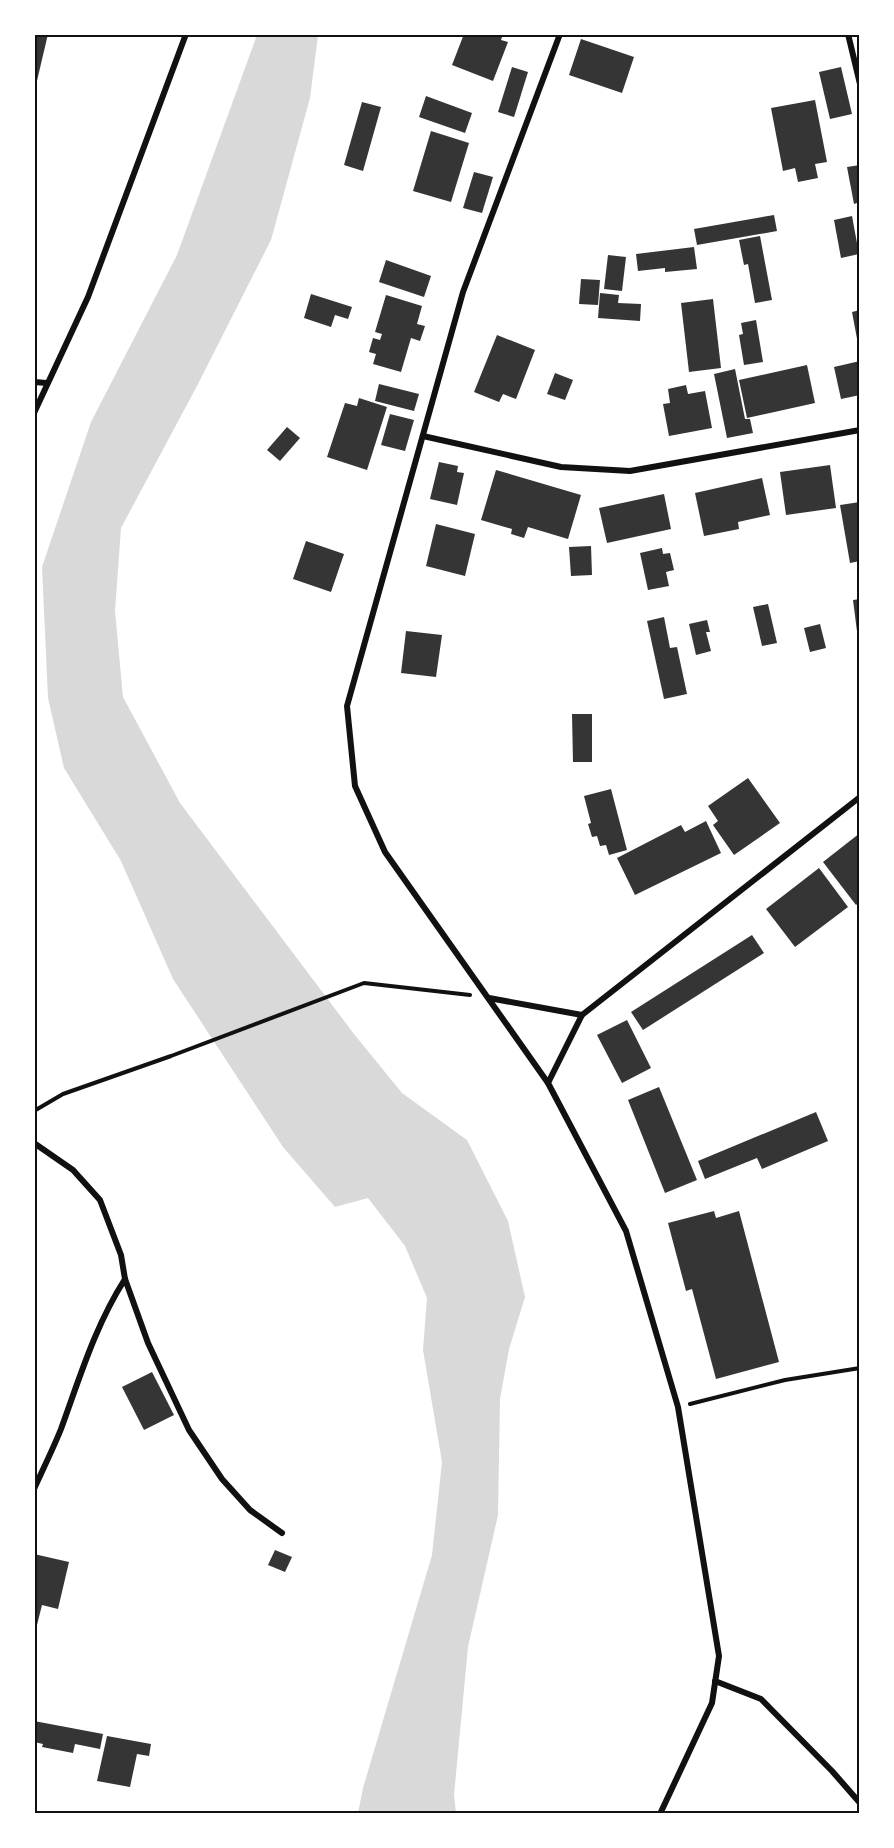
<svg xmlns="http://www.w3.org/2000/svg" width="894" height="1848" viewBox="0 0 894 1848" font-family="'Roboto Condensed',sans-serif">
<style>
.water{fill:#d9d9d9}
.building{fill:#353535}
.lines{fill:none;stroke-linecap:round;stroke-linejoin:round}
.path{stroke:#111;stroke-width:4}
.minor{stroke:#111;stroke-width:6}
.neatline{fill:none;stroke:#111;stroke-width:2}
</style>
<rect width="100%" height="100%" fill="#fff"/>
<path class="water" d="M257,35H318L310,98L271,240L198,384L121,528L115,611L123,697L180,803L354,1034L402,1093L467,1140L508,1221L525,1297L509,1349L500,1399L498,1515L468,1647L454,1795L456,1813H358L363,1788L432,1555L442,1462L423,1350L427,1298L405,1246L368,1198L335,1207L283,1147L173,979L121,861L64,768L48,698L42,567L91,422L177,255Z"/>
<g class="building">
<path d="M34,34H48L36,85L34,84Z"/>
<path d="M464,34H503L501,40L508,42L493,81L452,65Z"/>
<path d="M581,39L634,57L622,93L569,75Z"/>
<path d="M512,67L528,72L514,117L498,112Z"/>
<path d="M841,67L852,114L830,119L819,72Z"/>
<path d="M426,96L472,113L465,133L419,117Z"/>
<path d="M815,100L827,162L815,164L818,178L798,182L795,168L783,171L771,108Z"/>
<path d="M362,102L381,107L363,171L344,165Z"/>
<path d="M431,131L469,143L451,202L413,191Z"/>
<path d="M860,165V202L854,204L847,167Z"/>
<path d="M474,172L493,177L482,213L463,208Z"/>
<path d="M774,215L777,231L697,245L694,229Z"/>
<path d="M852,216L859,254L841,258L834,220Z"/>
<path d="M760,236L772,300L755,303L748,264L744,265L739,240Z"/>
<path d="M694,247L697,269L665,272V268L638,271L636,254Z"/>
<path d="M608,255L626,257L622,291L604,289Z"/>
<path d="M386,260L431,276L424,297L379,282Z"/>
<path d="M581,279L600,280L598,305L579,304Z"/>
<path d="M600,293L619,295L618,303L641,304L640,321L598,318Z"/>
<path d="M311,294L352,307L348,319L335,315L331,327L304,318Z"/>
<path d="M386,295L422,306L417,324L425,326L420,341L411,338L401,372L373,364L376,354L369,352L373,338L380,340L382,334L375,332Z"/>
<path d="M713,299L721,368L689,372L681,303Z"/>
<path d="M860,310V344H858L852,312Z"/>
<path d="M756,320L763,362L744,365L739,335L743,334L741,323Z"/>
<path d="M497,335L535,350L516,399L503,394L499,402L474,392Z"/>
<path d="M860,361V395L841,399L834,367Z"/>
<path d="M807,365L815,403L747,418L739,380Z"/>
<path d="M735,369L745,419H750L753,433L727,438L714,374Z"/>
<path d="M555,373L573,380L565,400L547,394Z"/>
<path d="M379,384L419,394L414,411L375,401Z"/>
<path d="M686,385L688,394L705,391L712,428L669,436L663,404L670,403L668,389Z"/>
<path d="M359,398L387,407L367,470L327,457L345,403L357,406Z"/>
<path d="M390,414L414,420L405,451L381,445Z"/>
<path d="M287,427L300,438L280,461L267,450Z"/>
<path d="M439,462L458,466L457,472L464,473L457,505L430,499Z"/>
<path d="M830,465L836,508L786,515L780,472Z"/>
<path d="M496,470L581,495L568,539L528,527L524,538L511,534L512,529L481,520Z"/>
<path d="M762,478L770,515L738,522L739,529L704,536L695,493Z"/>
<path d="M664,494L671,529L607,543L599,508Z"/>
<path d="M860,502V561L850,563L840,505Z"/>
<path d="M436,524L475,534L465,576L426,566Z"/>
<path d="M306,541L344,554L331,592L293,579Z"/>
<path d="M591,546L592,575L571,576L569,547Z"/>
<path d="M662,548L663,554L670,553L674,570L666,572L669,586L648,590L640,553Z"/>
<path d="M860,599V639H858L853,600Z"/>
<path d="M768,604L777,643L762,646L753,607Z"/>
<path d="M664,617L670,648L677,647L687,694L664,699L647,621Z"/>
<path d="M707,620L710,632H706L711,651L696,655L689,624Z"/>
<path d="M820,624L826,648L810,652L804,628Z"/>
<path d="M406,631L442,635L436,677L401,673Z"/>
<path d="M572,714H592V762H573Z"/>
<path d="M748,778L780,823L734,855L713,825L718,821L708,806Z"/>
<path d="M611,789L627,850L609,855L606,845L600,846L597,836L592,837L588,824L591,823L584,796Z"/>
<path d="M706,821L721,853L635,895L617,858L681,825L685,832Z"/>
<path d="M860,833V902L856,905L823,862Z"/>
<path d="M819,868L848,907L795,947L766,909Z"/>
<path d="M752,935L764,953L643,1030L631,1012Z"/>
<path d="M627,1020L651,1068L622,1083L597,1035Z"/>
<path d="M659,1087L697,1180L665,1193L628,1100Z"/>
<path d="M816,1112L828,1141L762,1169L757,1158L705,1179L698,1161Z"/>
<path d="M714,1211L716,1218L739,1211L779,1362L716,1379L692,1289L686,1291L668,1223Z"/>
<path d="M152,1372L174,1415L144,1430L122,1387Z"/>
<path d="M275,1550L292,1557L285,1572L268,1565Z"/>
<path d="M34,1554L69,1562L58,1609L42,1605L35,1633Z"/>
<path d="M34,1721L103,1734L100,1749L75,1744L73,1753L42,1747L43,1744L34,1742Z"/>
<path d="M107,1736L151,1744L149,1756L137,1754L130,1787L97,1781Z"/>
</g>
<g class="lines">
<g class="path">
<path d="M34,1111L63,1094L171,1056L364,983L470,995"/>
<path d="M690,1404L785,1380L860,1368"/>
</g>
<g class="minor">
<path d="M560,34L463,292L347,706L355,786L385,852L548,1083L626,1231L678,1407L719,1656L712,1703L660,1814"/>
<path d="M848,34L860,84"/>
<path d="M34,382L47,383"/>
<path d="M34,413L88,297L186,34"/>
<path d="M423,436L561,467L630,471L860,430"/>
<path d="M489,998L582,1015"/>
<path d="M548,1083L582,1015L860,797"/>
<path d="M34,1143L73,1170L100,1200L121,1255L125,1279L148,1343L189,1430L222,1479L250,1510L282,1533"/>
<path d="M34,1489C43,1469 53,1449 61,1429C80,1377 95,1326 125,1279"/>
<path d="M715,1681L761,1699L832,1771L860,1803"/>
</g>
</g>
<rect width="894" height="1848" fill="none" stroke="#ffffff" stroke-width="72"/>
<rect x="36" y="36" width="822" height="1776" class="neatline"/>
</svg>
